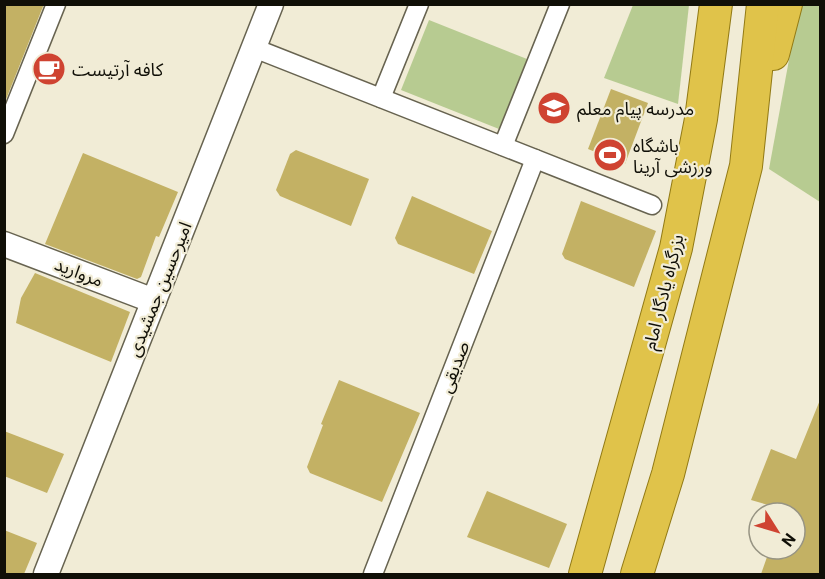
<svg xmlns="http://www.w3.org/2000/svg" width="825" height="579" viewBox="0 0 825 579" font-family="Roboto,'Noto Sans Arabic',sans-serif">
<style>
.green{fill:#b7cb91}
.building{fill:#c3b164}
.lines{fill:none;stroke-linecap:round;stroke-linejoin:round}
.minor-casing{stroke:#676350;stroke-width:21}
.tertiary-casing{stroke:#676350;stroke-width:27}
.trunk-casing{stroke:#927a15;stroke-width:34}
.minor{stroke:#fff;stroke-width:18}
.tertiary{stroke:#fff;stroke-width:24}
.trunk{stroke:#e0c34a;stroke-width:32}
.labels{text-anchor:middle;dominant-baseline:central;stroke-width:4.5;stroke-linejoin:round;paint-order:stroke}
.poi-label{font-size:18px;fill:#100f07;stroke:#f1ecd6;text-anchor:start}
.street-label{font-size:18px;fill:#100f07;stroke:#f1ecd6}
</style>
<rect width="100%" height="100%" fill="#f1ecd6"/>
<g class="green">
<path d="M633,5H689L678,104L604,78Z"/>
<path d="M799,5H820V202L769,169Z"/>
<path d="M429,20L527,59L499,129L401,90Z"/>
</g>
<g class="building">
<path d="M4,4H44L5,102H4Z"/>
<path d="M611,89L648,103L625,164L588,149Z"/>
<path d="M296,150L369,179L351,226L280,196L276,190L290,154Z"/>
<path d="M83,153L178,192L159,237L156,236L141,277L137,279L45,244Z"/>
<path d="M412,196L492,231L474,274L398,244L395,238Z"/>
<path d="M581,201L656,231L634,287L565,259L562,254Z"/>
<path d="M35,273L130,312L111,362L16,323L21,298Z"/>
<path d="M339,380L420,413L382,502L310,473L307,467L323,425L321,424Z"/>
<path d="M820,400V574H761L767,557L772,558L776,549H795V513L751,500L771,449L796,459Z"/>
<path d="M4,431L64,454L47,493L4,476Z"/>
<path d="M487,491L567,524L549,568L467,537Z"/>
<path d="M4,530L37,543L24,574H4Z"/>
</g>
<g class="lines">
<g class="minor-casing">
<g id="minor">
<path d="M254,48L652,205"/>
<path d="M381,98L419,4"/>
<path d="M4,134L56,4"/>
<path d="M503,146L560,4"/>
<path d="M373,574L535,159"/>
</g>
</g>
<g class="tertiary-casing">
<g id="tertiary">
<path d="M4,244L154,301"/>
<path d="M46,574L271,4"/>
</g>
</g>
<g class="trunk-casing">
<g id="trunk">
<path d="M773,54L786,4"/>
<path d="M585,574L676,248L701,119L716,4"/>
<path d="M637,574L668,474L746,166L763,4"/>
</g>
</g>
<use href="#minor" class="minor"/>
<use href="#tertiary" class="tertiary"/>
<use href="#trunk" class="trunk"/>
</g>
<defs>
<g id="cafe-disc" transform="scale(1.725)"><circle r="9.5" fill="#cf4331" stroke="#f1ecd6"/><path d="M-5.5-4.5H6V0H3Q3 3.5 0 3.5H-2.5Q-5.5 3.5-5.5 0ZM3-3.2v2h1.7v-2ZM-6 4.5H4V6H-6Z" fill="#fff"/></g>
<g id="school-disc" transform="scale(1.725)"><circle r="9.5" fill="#cf4331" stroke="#f1ecd6"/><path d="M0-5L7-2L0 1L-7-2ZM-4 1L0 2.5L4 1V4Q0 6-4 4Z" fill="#fff"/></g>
<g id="stadium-disc" transform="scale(1.725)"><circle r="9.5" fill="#cf4331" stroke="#f1ecd6"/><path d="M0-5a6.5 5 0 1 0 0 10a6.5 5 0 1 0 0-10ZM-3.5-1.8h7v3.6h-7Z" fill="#fff"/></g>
</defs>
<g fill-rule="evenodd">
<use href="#cafe-disc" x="49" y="69"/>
<use href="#school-disc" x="554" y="108"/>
<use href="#stadium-disc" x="610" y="155"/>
</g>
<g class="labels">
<g class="poi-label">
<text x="72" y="69">کافه آرتیست</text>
<text x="577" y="108">مدرسه پیام معلم</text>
<text x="633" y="145">باشگاه<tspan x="633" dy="21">ورزشی آرینا</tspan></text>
</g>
<g class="street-label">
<text transform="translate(79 272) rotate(21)">مروارید</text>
<text transform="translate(159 289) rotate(-68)">امیرحسین جمشیدی</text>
<text transform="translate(663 292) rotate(-76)">بزرگراه یادگار امام</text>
<text transform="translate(454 367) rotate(-69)">صدیقی</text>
</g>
</g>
<rect width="825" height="579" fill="none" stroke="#100f07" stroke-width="12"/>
<g transform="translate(777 531) rotate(127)"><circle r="28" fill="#f1ecd6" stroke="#979483" stroke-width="1.5"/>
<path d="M0-4.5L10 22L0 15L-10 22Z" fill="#cf4331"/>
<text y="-9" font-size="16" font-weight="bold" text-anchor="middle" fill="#100f07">N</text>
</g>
</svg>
